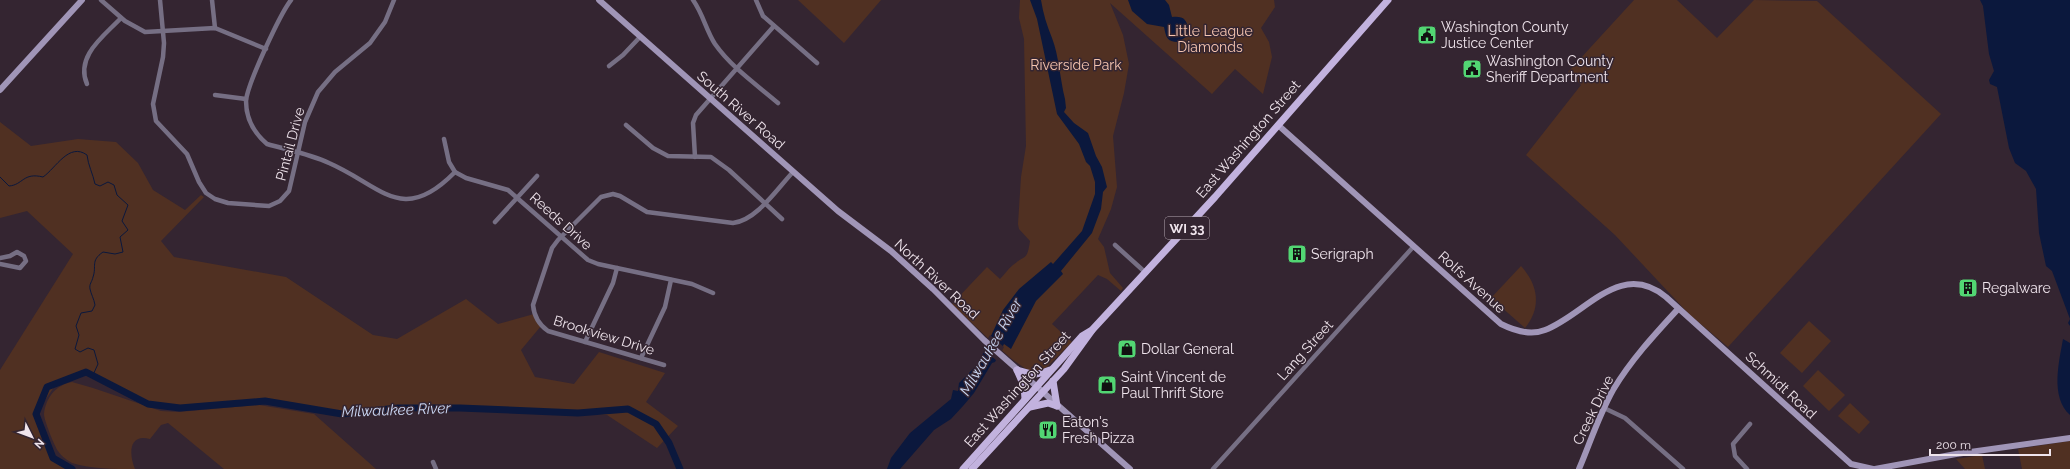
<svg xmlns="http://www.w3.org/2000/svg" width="2070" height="469" viewBox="0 0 2070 469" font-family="Raleway,sans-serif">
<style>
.green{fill:#503022}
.water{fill:#0b183d}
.pier{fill:#342531}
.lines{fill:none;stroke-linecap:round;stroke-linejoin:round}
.stream{stroke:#0b183d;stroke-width:1}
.river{stroke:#0b183d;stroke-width:7}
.street{stroke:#766f84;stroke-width:4.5}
.secondary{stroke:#a095b7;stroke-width:6}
.primary{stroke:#c2b2de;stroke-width:7}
.labels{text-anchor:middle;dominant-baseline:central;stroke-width:3;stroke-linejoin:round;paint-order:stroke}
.shield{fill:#342531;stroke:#b7abb4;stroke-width:1}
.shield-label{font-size:13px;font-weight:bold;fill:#efe4ec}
.poi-label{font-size:14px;fill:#efe4ec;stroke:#342531;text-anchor:start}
.park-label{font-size:14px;fill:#f6c5b0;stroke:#342531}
.street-label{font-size:14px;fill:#efe4ec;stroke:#342531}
.water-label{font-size:15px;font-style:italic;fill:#c9d6f3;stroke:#342531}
</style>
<rect width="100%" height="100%" fill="#342531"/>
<g class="green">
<path d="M798,0H881L844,43Z"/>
<path d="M1020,0H1274L1275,7L1261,28L1269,42L1272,57L1263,94L1235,69L1212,94L1110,3L1123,35L1129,64L1124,93L1113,136L1117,187L1111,209L1098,239L1104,247L1110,273L1123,288L1121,291L1107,279L1098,275L1052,324L1072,342L1043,371C1039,371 1034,372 1031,371C1017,368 965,316 952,304L987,267L1000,279C1004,275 1008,269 1013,265C1026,254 1027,261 1030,241L1019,229L1018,224L1021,177L1026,146L1024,39L1019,18Z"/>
<path d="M1634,0H1677L1717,38L1754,0L1817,1L1941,114L1728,347L1689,314L1615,235L1526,155L1581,85L1568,72Z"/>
<path d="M0,122L31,146L78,139L116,142L138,163L153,190L185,210L201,195L204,197L161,241L174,257L286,277L373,335L397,339L466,299L498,324L534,314L541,326L521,350L535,377L574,384L599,352L665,373L646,402L678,426L657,448L607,415L495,409L342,414L265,401L207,407H164L148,404L86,372L54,387L36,414L53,458L72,469H0V370L73,254L27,211L0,218Z"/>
<path d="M1521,266C1538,285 1542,307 1525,328L1491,298Z"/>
<path d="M1809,321L1831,341L1802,373L1780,353Z"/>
<path d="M1818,370L1845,395L1829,411L1803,386Z"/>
<path d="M72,382L93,388L161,411L178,412L259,405L314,414L376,469H224L168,423L161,425L150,439C128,433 129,455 135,469C114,469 91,469 72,463C67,460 61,456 58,451C54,445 44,420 44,414C46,397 56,385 72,382Z"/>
<path d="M1850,403L1870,422L1859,434L1838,416Z"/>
<path d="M2070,441V469H2022L2018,449Z"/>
<path d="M1982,455L1985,469H1965L1956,459Z"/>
</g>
<g class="water">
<path d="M1030,0H1041C1043,13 1047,26 1052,38C1059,56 1060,79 1065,99L1066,108L1064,112L1074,123L1088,133L1096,156L1102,167L1107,187L1103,192L1101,209L1092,233L1061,271L1063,274L1036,301L1011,349L1004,344L995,362L992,363L974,393L963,406L951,419L934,430L900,469H887L891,458L910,433L951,399L953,390L958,391L959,383L978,364L1003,310L1019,289L1051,262L1053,264L1082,231L1095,194V182L1090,166L1086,162L1079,144L1057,114L1037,19Z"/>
<path d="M1128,0H1165L1169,5L1172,17C1184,16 1186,19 1189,30L1186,37L1178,42C1167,42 1166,37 1164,27L1147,24L1132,11Z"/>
<path d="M1980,0H2070V326L2068,323L2070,319L2052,271L2046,266L2039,233L2036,189L2026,171L2015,163L2009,148L1997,87L1990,84L1989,80L1994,71L1989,54L1983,6Z"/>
<path d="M2063,339L2070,343V415C2050,397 2059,362 2063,339Z"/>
</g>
<path class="pier" d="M990,335L1004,347L997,361L982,348Z"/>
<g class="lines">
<path class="stream" d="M0,177L9,186C23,185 23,172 43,177C56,168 69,142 87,155C88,165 93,174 95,184L100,186L108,182L114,185L117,195L128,205L122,221L128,230L120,237L123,252L115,254L103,252C90,261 97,266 93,277C92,282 89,284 90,289C91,294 94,299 95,305L92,311L81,313L76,326L79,335L75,349L80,352L88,348L94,350L98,364L93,375"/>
<path class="river" d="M72,469L53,458L36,414L47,387L86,372L148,404L180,408L265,401L342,414L398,408H460L578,413L628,409L656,424L669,443L680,469"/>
<g class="street">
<path d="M101,0L125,21L145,32L215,28L266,49"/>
<path d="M160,0L164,43L163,57L153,104L156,121L187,154L199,182L206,193L215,199L228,203L269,206L280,201L289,191L305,122L318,92L335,72L370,43L385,22L394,0"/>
<path d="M212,0L215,28"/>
<path d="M291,0C280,14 247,85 246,101C246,119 254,133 267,144C288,150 310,154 329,163C382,186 402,226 455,172"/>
<path d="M693,0C703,14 706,30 715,44C731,67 757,85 778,103"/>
<path d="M756,0L763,16L817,63"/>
<path d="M609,66L623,55L640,37"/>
<path d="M87,84C75,56 104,36 121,18"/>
<path d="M215,95L246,99"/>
<path d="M626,125L653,148L668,156L711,157L729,170L782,219"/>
<path d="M444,139L449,162L455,172L466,178L508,190L588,260L598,264L692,284L713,293"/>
<path d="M695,157L693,123L696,115L774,26"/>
<path d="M495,222L537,176"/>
<path d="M1115,245L1146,273"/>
<path d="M0,258L10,256L17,252L24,256L26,261L20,268L0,264"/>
<path d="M585,342L613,283L617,268"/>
<path d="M641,358L665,307L671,280"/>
<path d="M664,365L548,331C538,324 534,316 533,305L552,248L558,240L601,197L613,194L620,196L647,212L733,223C757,220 777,189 793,172"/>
<path d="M1604,408L1625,418L1683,469"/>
<path d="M433,462L436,469"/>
<path d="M1213,469L1414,246"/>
<path d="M1747,469L1735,456L1733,444L1750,424"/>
</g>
<g class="secondary">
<path d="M599,0L838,211L891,251L933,289L984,340L1130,469"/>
<path d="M0,90L82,0"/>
<path d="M1278,125L1501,324C1515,331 1530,336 1545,330C1585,315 1620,259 1666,297L1851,464L1873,469"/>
<path d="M1579,469C1590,443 1599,415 1613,390C1631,360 1655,334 1678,309"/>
<path d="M1875,469L1956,454L2070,438"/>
</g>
<g class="primary">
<path d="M1017,370C1033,375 1034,376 1050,370"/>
<path d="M1017,370L1024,386L1025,399"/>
<path d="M1053,381L1057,406"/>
<path d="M1030,407L1048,403L1057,406"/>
<path d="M963,469L1082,336L1092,330"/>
<path d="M972,469L1064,369L1093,329L1215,197L1388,0"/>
</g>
</g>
<defs>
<g id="civic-square" transform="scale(1)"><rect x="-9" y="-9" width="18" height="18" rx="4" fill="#52d673" stroke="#342531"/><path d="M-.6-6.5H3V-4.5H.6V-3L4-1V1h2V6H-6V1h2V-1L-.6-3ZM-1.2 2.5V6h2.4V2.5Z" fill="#111"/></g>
<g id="building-square" transform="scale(1)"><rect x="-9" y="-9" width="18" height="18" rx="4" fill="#52d673" stroke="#342531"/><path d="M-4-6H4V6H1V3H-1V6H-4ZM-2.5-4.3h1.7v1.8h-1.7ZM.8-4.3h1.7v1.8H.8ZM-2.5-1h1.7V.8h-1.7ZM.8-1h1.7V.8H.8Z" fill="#111"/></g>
<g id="shop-square" transform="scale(1)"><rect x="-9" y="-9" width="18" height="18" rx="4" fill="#52d673" stroke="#342531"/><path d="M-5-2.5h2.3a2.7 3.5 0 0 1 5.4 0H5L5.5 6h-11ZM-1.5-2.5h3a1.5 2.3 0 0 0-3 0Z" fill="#111"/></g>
<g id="restaurant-square" transform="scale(1)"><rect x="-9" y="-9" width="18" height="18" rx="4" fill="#52d673" stroke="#342531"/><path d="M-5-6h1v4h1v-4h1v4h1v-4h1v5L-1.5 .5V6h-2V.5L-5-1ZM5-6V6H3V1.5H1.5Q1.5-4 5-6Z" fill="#111"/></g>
</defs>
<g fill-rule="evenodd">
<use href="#civic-square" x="1427" y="35"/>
<use href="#civic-square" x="1472" y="69"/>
<use href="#building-square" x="1297" y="254"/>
<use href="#building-square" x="1968" y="288"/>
<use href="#shop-square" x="1127" y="349"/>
<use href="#shop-square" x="1107" y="385"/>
<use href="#restaurant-square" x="1048" y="430"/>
</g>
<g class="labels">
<rect class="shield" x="1165" y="217" width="44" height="22" rx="3"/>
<g class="shield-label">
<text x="1187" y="228">WI 33</text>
</g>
<g class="poi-label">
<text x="1441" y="27">Washington County<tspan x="1441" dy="16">Justice Center</tspan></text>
<text x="1486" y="61">Washington County<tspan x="1486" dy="16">Sheriff Department</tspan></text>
<text x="1311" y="254">Serigraph</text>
<text x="1982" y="288">Regalware</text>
<text x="1141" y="349">Dollar General</text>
<text x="1121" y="377">Saint Vincent de<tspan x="1121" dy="16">Paul Thrift Store</tspan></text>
<text x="1062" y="422">Eaton's<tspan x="1062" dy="16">Fresh Pizza</tspan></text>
</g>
<g class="park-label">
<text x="1210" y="31">Little League<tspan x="1210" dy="16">Diamonds</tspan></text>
<text x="1076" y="65">Riverside Park</text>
</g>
<g class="street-label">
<text transform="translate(741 110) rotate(41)">South River Road</text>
<text transform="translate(1248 139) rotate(-49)">East Washington Street</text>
<text transform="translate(290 144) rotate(-75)">Pintail Drive</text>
<text transform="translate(561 221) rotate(42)">Reeds Drive</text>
<text transform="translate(937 279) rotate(43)">North River Road</text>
<text transform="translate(1472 282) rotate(42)">Rolfs Avenue</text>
<text transform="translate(604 335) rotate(17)">Brookview Drive</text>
<text transform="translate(1305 350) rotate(-48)">Lang Street</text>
<text transform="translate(1781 385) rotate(43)">Schmidt Road</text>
<text transform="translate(1017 389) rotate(-48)">East Washington Street</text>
<text transform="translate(1593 410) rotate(-64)">Creek Drive</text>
</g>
<g class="water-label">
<text transform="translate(991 347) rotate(-60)">Milwaukee River</text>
<text transform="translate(396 410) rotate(-2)">Milwaukee River</text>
</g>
</g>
<g transform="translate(32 437) rotate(132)" stroke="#342531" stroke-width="3" paint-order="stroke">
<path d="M0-3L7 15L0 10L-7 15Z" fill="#efe4ec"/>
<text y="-6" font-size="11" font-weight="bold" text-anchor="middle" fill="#efe4ec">N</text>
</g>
<path d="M1930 449v6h120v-6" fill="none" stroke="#efe4ec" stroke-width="2"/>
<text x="1936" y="449" font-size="12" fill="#efe4ec" stroke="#342531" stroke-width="3" paint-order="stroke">200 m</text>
</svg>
